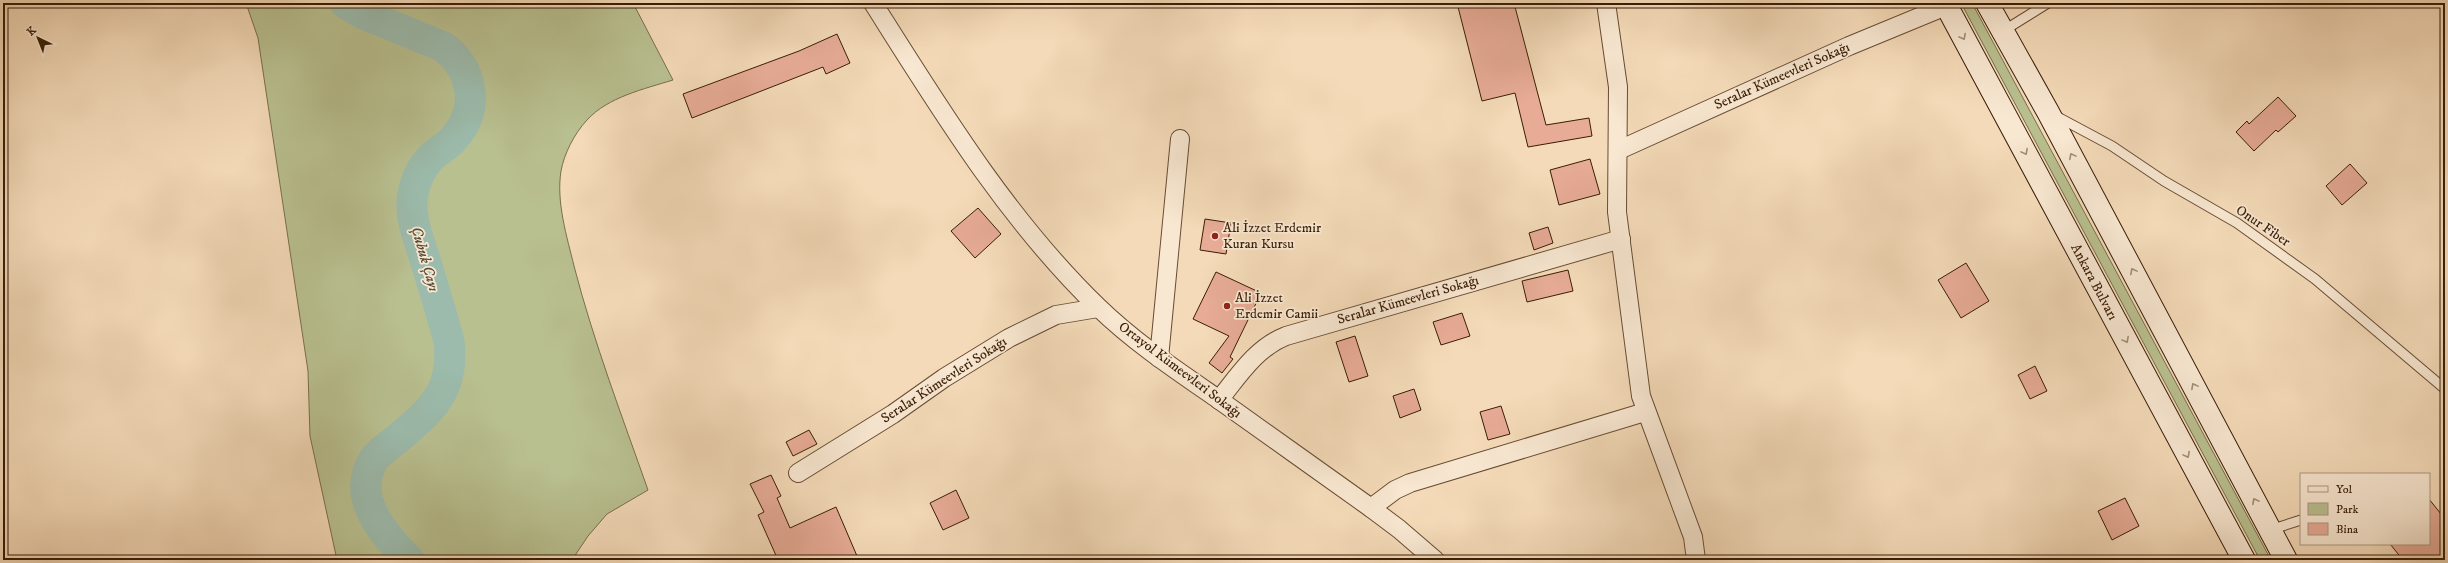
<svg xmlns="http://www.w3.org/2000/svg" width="2448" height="563" viewBox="0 0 2448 563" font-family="'IM FELL DW Pica',serif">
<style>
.green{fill:#b9c090;stroke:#796e4c}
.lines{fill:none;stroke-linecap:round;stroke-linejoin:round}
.river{stroke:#9cbbac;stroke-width:31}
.building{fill:#e7ab96;stroke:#391d07}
.lane-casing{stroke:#684c33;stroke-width:11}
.street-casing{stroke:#684c33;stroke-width:20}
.secondary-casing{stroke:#391d07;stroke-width:24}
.lane{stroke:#f8e7d1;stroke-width:9}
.street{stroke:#f8e7d1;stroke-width:18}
.secondary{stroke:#f8e7d1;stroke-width:22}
.oneway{stroke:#a28c76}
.poi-dot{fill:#8f2418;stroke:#f8e7d1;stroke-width:1.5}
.labels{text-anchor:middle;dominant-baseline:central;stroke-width:3.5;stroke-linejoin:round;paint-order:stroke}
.street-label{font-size:14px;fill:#391d07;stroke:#f8e7d1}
.poi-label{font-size:14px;fill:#391d07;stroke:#f8e7d1;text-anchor:start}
.water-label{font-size:15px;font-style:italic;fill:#574c39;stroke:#f8e7d1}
</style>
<rect width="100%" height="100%" fill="#f4dab8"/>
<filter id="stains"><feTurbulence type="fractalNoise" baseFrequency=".005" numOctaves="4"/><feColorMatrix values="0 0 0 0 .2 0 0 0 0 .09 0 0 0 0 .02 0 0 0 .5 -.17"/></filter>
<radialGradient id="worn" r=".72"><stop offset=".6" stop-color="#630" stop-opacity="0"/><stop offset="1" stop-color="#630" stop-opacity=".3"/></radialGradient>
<g class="green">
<path d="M246,3H633L673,80C644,89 608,97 587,120C574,134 564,154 561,171C556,202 567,237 574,266C594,343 622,416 648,490L607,514L588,536L572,560H337L310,436L308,371L258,38Z"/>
<path d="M1961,3H1972L2271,560H2260Z"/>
</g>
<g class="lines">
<path class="river" d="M345,3L363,14L444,47C473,70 480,108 455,137C450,144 443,148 436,153C421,165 413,184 412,203C411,220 418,237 423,253C432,282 441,312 449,341C455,390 432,410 397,439C390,445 379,452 374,459C350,497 384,535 409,560"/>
</g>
<g class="building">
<path d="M1457,3H1514L1546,125L1589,118L1592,136L1528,147L1515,93L1482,101Z"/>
<path d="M837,34L850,63L826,74L823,67L692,118L683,94L799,51Z"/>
<path d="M2278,97L2296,116L2278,132L2276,130L2254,151L2236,132L2247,121L2249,124Z"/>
<path d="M1590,159L1600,194L1559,205L1550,170Z"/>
<path d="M2350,164L2367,183L2342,205L2326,186Z"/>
<path d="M978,208L1001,234L975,258L951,231Z"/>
<path d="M1205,219L1231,223L1226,254L1200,250Z"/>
<path d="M1548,227L1553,243L1534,250L1529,233Z"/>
<path d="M1966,263L1989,301L1961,318L1938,280Z"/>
<path d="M1568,270L1573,291L1527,302L1522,281Z"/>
<path d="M1216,272L1261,293L1230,357L1233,359L1222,373L1209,363L1229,336L1193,319Z"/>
<path d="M1462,313L1470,336L1441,345L1433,322Z"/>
<path d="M1355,336L1368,376L1349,382L1336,342Z"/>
<path d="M2035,366L2047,391L2030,399L2018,375Z"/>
<path d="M1414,389L1421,410L1400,418L1393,396Z"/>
<path d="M1501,406L1510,434L1488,440L1480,412Z"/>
<path d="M809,430L817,444L793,456L786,442Z"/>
<path d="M771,475L781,496L777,498L790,528L836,507L857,556L848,560H778L758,515L764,512L750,484Z"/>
<path d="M956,490L969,518L943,530L930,503Z"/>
<path d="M2125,498L2139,526L2112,540L2098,511Z"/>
<path d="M2429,499L2445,519V560H2403L2390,544H2429Z"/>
</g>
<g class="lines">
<g class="lane-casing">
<g id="lane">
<path d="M2003,31L2048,3"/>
<path d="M2054,115L2112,146L2164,181L2237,223L2315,279L2445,389"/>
<path d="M2270,530L2301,520"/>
</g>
</g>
<g class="street-casing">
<g id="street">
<path d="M873,3C940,109 1007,219 1098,307C1134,342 1176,370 1218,399C1269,435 1320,472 1371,508L1399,529L1435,560"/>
<path d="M1606,3L1618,87L1617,212L1641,396L1693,537L1696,560"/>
<path d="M1619,150L1849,46L1946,6"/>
<path d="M1159,358L1180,139"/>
<path d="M1219,400C1239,375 1256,348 1286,336L1621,239"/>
<path d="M798,473L893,414L944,378L1009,338L1056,315L1098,308"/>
<path d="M1371,508L1395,490L1410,483L1645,412"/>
</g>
</g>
<g class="secondary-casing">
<g id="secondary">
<path d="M1945,3L2244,560"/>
<path d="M1987,3L2048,112L2286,560"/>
</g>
</g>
<use href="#lane" class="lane"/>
<use href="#street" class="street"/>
<use href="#secondary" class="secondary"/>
</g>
<defs><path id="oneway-chevron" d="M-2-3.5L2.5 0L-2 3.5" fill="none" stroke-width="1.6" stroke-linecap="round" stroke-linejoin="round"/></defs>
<g class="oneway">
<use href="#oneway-chevron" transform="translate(1963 37) rotate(62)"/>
<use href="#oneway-chevron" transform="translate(2025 152) rotate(62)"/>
<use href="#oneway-chevron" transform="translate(2072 156) rotate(-118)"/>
<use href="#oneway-chevron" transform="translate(2133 271) rotate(-118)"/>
<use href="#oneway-chevron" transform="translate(2126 340) rotate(62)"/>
<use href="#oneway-chevron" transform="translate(2194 386) rotate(-118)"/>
<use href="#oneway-chevron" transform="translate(2187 455) rotate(62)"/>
<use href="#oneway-chevron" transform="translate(2255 501) rotate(-118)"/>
</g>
<g class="poi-dot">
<circle cx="1215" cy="236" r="4"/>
<circle cx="1227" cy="306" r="4"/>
</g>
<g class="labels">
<g class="street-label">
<text transform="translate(1782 76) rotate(-24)">Seralar Kümeevleri Sokağı</text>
<text transform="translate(2263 226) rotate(34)">Onur Fiber</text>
<text transform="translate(2094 282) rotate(62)">Ankara Bulvarı</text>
<text transform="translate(1408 300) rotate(-16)">Seralar Kümeevleri Sokağı</text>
<text transform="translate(1180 370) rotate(37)">Ortayol Kümeevleri Sokağı</text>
<text transform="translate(944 380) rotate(-33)">Seralar Kümeevleri Sokağı</text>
</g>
<g class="poi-label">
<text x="1223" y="228">Ali İzzet Erdemir<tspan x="1223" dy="16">Kuran Kursu</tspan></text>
<text x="1235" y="298">Ali İzzet<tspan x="1235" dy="16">Erdemir Camii</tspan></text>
</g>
<g class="water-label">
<text transform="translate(425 259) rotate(74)">Çubuk Çayı</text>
</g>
</g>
<rect width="2448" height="563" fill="none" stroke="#f4dab8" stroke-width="16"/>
<rect x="4" y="4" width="2440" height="555" fill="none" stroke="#391d07" stroke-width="2"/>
<rect x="8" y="8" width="2432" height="547" fill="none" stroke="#391d07"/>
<rect x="2300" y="473" width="130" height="72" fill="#f8e7d1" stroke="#ac9680"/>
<rect x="2308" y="486" width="20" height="6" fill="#f8e7d1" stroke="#ac9680"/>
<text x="2336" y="493" font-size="12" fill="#391d07">Yol</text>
<rect x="2308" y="503" width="20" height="12" fill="#b9c090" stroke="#ac9680"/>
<text x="2336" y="513" font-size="12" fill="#391d07">Park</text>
<rect x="2308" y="523" width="20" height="12" fill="#e7ab96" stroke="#ac9680"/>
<text x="2336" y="533" font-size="12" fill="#391d07">Bina</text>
<g transform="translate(38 38) rotate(317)" stroke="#f8e7d1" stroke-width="3" paint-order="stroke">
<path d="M0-3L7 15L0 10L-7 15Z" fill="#391d07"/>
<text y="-6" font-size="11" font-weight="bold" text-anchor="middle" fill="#391d07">K</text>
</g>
<rect width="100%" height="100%" filter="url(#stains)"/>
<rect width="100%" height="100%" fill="url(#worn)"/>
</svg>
